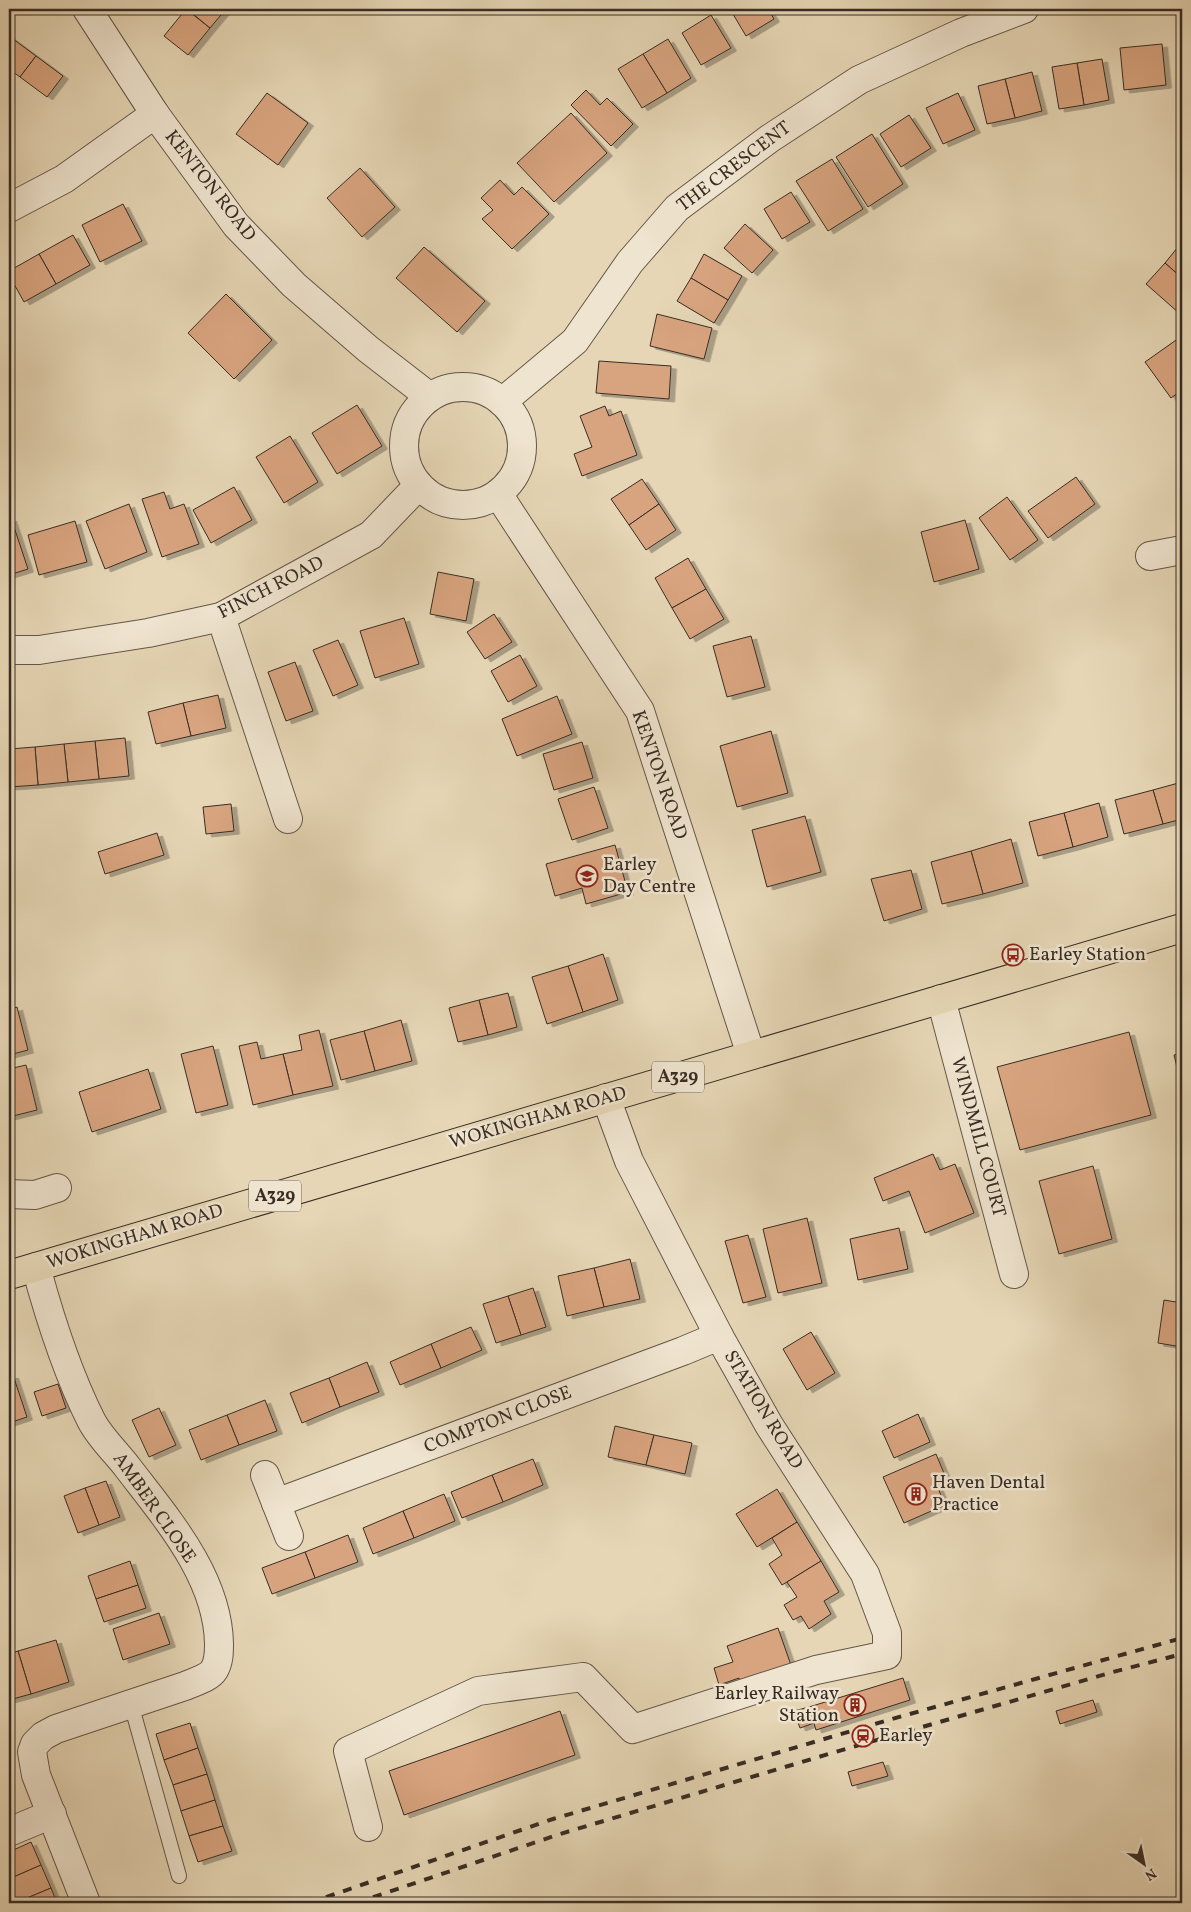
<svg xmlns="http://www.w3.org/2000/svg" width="1191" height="1912" viewBox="0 0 1191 1912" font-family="Vollkorn,serif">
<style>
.building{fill:#d8a47f;stroke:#382d24;filter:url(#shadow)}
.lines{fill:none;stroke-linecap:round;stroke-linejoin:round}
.lane-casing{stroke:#645748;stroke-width:16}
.street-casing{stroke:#645748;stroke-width:30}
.primary-casing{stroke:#382d24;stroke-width:30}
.lane{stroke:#efe4cf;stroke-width:14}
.street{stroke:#efe4cf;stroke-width:28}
.primary{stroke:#e6d6b5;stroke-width:28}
.rail{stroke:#382d24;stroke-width:4;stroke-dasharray:9 9;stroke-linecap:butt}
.labels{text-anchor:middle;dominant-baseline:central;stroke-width:5;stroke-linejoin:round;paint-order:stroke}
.shield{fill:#efe4cf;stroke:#6f6457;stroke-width:1}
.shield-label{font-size:18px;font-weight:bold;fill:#382d24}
.street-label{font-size:19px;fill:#382d24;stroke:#efe4cf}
.poi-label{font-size:19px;fill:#382d24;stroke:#efe4cf;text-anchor:start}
</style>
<defs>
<filter id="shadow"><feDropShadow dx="5.5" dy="3" stdDeviation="0" flood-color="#0004"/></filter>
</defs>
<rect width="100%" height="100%" fill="#e6d6b5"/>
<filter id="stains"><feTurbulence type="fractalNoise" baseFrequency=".004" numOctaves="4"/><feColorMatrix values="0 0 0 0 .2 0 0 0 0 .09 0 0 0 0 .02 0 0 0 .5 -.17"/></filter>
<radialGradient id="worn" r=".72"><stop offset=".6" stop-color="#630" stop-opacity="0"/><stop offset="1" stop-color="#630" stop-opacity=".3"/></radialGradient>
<g class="building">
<path d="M186,9L210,28L188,55L164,36Z"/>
<path d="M187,9H226L210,28Z"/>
<path d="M730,9H768L774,19L746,36Z"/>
<path d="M711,15L731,48L701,65L682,33Z"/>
<path d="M9,36L36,56L20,77L9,69Z"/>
<path d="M668,39L691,78L667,93L643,54Z"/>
<path d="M1162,44L1166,85L1124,90L1120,48Z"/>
<path d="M643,54L667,93L642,108L618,69Z"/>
<path d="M36,56L63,76L47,97L20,77Z"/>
<path d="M1102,59L1109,100L1084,105L1077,63Z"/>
<path d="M1077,63L1084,105L1059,109L1052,67Z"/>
<path d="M1032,72L1042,111L1015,118L1005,79Z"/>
<path d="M1005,79L1015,118L987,124L978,86Z"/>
<path d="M586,90L600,105L607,98L633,124L611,146L571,105Z"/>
<path d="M267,93L308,123L278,165L236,134Z"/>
<path d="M958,93L975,130L943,144L926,108Z"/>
<path d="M571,113L607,153L554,202L517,163Z"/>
<path d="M909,115L931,148L901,167L880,134Z"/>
<path d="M872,134L903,184L868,207L836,157Z"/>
<path d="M832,159L863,209L828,231L796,181Z"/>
<path d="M360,168L395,207L362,237L327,198Z"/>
<path d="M500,180L514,195L522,187L549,214L512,249L482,219L493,210L481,198Z"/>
<path d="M791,192L810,222L782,239L764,209Z"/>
<path d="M123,204L142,241L100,262L82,225Z"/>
<path d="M745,224L773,250L752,273L724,248Z"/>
<path d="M73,235L90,265L56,284L39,254Z"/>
<path d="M1182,242V278L1165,263Z"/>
<path d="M424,247L485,301L457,332L396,278Z"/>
<path d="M39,254L56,284L24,302L9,275V271Z"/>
<path d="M704,254L742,276L728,300L691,278Z"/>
<path d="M1165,263L1182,278V309L1179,313L1146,284Z"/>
<path d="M691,278L728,300L714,323L677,301Z"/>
<path d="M226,294L272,340L234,379L188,333Z"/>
<path d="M657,314L712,328L704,359L650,346Z"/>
<path d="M1179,338L1182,343V390L1171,398L1145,362Z"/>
<path d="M599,361L671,366L669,399L596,393Z"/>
<path d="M357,405L382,446L337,474L312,433Z"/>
<path d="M605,406L609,416L621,411L637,455L582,476L574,454L592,447L580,416Z"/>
<path d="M290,436L318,482L284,503L256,457Z"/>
<path d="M1076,477L1095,504L1048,538L1028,511Z"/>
<path d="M642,479L659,504L629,525L611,499Z"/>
<path d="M234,487L252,520L211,543L193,510Z"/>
<path d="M164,492L170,509L184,504L199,544L162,557L142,499Z"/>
<path d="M1007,497L1038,540L1010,560L979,518Z"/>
<path d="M129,504L147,552L105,569L86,521Z"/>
<path d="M659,504L676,530L646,550L629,525Z"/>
<path d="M11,518L28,569L9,575V519Z"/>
<path d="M965,520L979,569L934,582L921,532Z"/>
<path d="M75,521L87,562L39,575L28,535Z"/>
<path d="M688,558L706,589L672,608L655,578Z"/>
<path d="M438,572L474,579L466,621L430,614Z"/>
<path d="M706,589L724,619L690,639L672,608Z"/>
<path d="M494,614L512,642L485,659L467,632Z"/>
<path d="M404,618L419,664L375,678L360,631Z"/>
<path d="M751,636L765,687L727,697L713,646Z"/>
<path d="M338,640L358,685L333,696L313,650Z"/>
<path d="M520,655L537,686L508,702L491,671Z"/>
<path d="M295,662L313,711L286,721L268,672Z"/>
<path d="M218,695L226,728L191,736L183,703Z"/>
<path d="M557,696L572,734L517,756L502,719Z"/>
<path d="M183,703L191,736L156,744L148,712Z"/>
<path d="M771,731L788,793L737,807L720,746Z"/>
<path d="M125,738L129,776L99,779L95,741Z"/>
<path d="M95,741L99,779L68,782L64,744Z"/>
<path d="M582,742L593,778L554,790L543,754Z"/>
<path d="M64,744L68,782L38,785L35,747Z"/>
<path d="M35,747L38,785L9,787V749Z"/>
<path d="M1182,782V819L1163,824L1153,790Z"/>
<path d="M594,787L608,828L572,840L558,799Z"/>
<path d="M1153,790L1163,824L1124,834L1115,800Z"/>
<path d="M1099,803L1108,837L1073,847L1064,813Z"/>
<path d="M231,804L234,831L206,834L203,807Z"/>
<path d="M1064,813L1073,847L1038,856L1029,822Z"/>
<path d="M805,816L821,872L767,887L752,830Z"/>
<path d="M157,833L164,855L105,874L98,852Z"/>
<path d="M1011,839L1023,883L983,894L971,851Z"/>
<path d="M615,845L628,892L586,904L582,888L555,896L546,864Z"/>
<path d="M971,851L983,894L942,904L931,862Z"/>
<path d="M911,870L922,909L884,921L871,879Z"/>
<path d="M603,954L618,1000L583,1012L568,966Z"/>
<path d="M568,966L583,1012L547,1024L532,977Z"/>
<path d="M508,993L517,1027L488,1035L479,1000Z"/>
<path d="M479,1000L488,1035L458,1042L449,1008Z"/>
<path d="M17,1007L28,1050L9,1055V1010Z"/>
<path d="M401,1020L412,1061L375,1071L364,1031Z"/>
<path d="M319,1030L333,1086L293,1095L283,1054L302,1050L299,1035Z"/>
<path d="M364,1031L375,1071L341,1080L330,1040Z"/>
<path d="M1129,1032L1151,1115L1020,1150L997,1067Z"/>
<path d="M257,1042L261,1059L283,1054L293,1095L253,1105L239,1046Z"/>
<path d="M213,1046L228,1105L196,1113L181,1054Z"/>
<path d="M1182,1053V1083L1181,1084L1174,1055Z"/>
<path d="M26,1065L37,1110L9,1117V1069Z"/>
<path d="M148,1069L161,1109L92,1132L79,1092Z"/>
<path d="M933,1154L940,1170L955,1164L974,1213L925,1233L909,1191L883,1201L874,1178Z"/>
<path d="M1093,1166L1112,1239L1059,1254L1039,1181Z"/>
<path d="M807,1218L822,1283L778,1293L763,1229Z"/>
<path d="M899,1228L908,1269L858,1280L850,1239Z"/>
<path d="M748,1235L766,1297L743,1303L725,1241Z"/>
<path d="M630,1259L640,1299L604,1307L594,1268Z"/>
<path d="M594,1268L604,1307L567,1316L558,1276Z"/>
<path d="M533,1288L546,1327L521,1335L508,1296Z"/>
<path d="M508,1296L521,1335L496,1343L483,1304Z"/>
<path d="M1164,1300L1182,1303V1347L1158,1343Z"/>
<path d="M471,1327L482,1350L441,1368L431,1344Z"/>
<path d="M811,1332L835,1373L807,1390L783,1349Z"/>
<path d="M431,1344L441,1368L400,1385L390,1362Z"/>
<path d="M367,1362L379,1392L340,1407L329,1378Z"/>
<path d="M13,1375L27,1417L9,1423V1376Z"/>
<path d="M329,1378L340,1407L302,1423L290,1393Z"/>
<path d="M58,1384L66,1408L42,1416L34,1392Z"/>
<path d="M265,1400L277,1431L239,1445L227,1415Z"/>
<path d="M159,1408L176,1445L149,1457L132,1420Z"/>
<path d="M918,1414L930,1442L894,1458L882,1431Z"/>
<path d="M227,1415L239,1445L201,1460L189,1430Z"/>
<path d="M615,1426L654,1435L646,1465L608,1457Z"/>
<path d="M654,1435L692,1443L685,1474L646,1465Z"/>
<path d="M936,1454L946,1478L936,1483L945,1505L904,1523L883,1477Z"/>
<path d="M533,1459L543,1485L503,1502L492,1475Z"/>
<path d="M492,1475L503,1502L462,1518L451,1492Z"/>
<path d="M106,1481L120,1517L99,1525L85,1488Z"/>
<path d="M85,1488L99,1525L78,1533L64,1496Z"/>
<path d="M777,1489L797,1522L757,1547L736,1514Z"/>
<path d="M444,1494L455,1521L414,1538L403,1511Z"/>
<path d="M403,1511L414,1538L373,1554L363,1528Z"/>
<path d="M797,1522L821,1561L782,1585L769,1564L782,1555L772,1538Z"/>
<path d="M348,1535L358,1562L315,1578L305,1552Z"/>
<path d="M305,1552L315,1578L272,1594L262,1568Z"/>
<path d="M130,1561L138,1585L96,1599L88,1576Z"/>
<path d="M821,1561L839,1592L824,1601L831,1614L809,1629L801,1616L793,1620L784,1605L797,1597L787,1582Z"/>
<path d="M138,1585L146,1608L104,1622L96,1599Z"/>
<path d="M159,1613L170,1644L123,1660L113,1629Z"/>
<path d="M778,1628L792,1668L741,1686L739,1678L719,1685L714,1668L733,1662L727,1646Z"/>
<path d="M56,1640L69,1682L31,1694L18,1651Z"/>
<path d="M18,1651L31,1694L9,1700V1654Z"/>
<path d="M903,1678L910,1700L816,1730L809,1707Z"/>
<path d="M1093,1700L1097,1712L1060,1724L1056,1711Z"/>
<path d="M809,1707L814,1723L800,1728L794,1711Z"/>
<path d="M560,1711L575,1755L404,1815L389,1771Z"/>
<path d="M190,1723L198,1748L164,1760L156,1734Z"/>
<path d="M198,1748L207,1774L173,1785L164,1760Z"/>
<path d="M883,1762L888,1776L852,1786L848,1772Z"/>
<path d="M207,1774L215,1800L181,1811L173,1785Z"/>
<path d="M215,1800L223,1826L189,1836L181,1811Z"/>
<path d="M223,1826L232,1851L198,1862L189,1836Z"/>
<path d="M31,1842L41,1865L9,1879V1852Z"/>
<path d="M41,1865L51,1888L15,1903H11L9,1899V1879Z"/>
<path d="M51,1888L57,1903H15Z"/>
</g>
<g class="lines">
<g class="lane-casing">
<path id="lane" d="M131,1704L179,1876"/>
</g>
<g class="street-casing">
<g id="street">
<path d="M87,9L155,114L236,225L294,285L368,349L430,397"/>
<path d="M9,208L64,179L155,114"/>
<circle cx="463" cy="446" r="59"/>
<path d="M502,402L575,341L630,262L677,208L769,139L859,80L961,33L1024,9"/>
<path d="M498,494L640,711L751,1055"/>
<path d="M1150,556L1182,550"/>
<path d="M221,617L288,819"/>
<path d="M9,650H39L148,633L221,617L371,535L418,486"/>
<path d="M941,999L1014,1274"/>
<path d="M9,1194L35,1195L57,1188"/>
<path d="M36,1267C50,1319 67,1372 91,1420C100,1438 117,1453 128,1468C167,1519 218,1577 219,1644C219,1652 219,1662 214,1670C209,1678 194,1682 185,1686L56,1729L43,1736L35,1744L32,1752L36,1775L86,1903"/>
<path d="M265,1475L289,1536"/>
<path d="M276,1503L683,1351L719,1336"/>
<path d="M368,1827L348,1751L478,1691L583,1677L633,1729L816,1670L887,1655V1633L865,1574L769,1425L719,1336L629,1161L606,1098"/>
<path d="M9,1832L52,1814"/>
</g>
</g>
<g class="primary-casing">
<path id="primary" d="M9,1275L1182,928"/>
</g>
<use href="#lane" class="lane"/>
<use href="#street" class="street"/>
<use href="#primary" class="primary"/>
<g class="rail">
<path d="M309,1903L553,1819L892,1719L1182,1638"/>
<path d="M356,1903L560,1834L832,1753L1113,1672L1182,1654"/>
</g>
</g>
<defs>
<g id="school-ring" transform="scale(1.125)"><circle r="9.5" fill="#efe4cf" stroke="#8f2418" stroke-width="1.5"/><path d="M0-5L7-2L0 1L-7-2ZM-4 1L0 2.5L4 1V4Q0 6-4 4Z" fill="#8f2418"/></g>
<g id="bus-ring" transform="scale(1.125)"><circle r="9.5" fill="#efe4cf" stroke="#8f2418" stroke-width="1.5"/><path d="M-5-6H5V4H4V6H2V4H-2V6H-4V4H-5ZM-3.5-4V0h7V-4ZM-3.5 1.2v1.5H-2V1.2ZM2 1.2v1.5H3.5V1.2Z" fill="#8f2418"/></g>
<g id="building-ring" transform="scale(1.125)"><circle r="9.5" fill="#efe4cf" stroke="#8f2418" stroke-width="1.5"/><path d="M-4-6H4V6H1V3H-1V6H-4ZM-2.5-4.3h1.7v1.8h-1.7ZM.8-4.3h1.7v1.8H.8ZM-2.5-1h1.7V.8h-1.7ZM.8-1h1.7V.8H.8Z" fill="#8f2418"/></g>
<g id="station-ring" transform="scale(1.125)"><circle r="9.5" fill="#efe4cf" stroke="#8f2418" stroke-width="1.5"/><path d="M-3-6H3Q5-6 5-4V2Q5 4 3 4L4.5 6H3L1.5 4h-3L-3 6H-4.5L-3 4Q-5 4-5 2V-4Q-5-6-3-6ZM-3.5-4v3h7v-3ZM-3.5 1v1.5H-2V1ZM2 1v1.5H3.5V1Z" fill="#8f2418"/></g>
</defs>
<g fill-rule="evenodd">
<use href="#school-ring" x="587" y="876"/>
<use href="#bus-ring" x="1013" y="955"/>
<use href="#building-ring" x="916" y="1494"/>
<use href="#building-ring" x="855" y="1705"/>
<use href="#station-ring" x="863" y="1736"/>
</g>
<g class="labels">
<g class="shield">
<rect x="652" y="1061.5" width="52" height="31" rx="4"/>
<rect x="249" y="1180.5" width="52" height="31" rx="4"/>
</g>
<g class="shield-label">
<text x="678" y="1077">A329</text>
<text x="275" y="1196">A329</text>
</g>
<g class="street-label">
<text transform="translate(734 167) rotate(-37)">THE CRESCENT</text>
<text transform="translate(210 186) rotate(52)">KENTON ROAD</text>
<text transform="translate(271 588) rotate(-27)">FINCH ROAD</text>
<text transform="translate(659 775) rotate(71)">KENTON ROAD</text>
<text transform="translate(538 1118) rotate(-16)">WOKINGHAM ROAD</text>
<text transform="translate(978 1137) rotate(75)">WINDMILL COURT</text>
<text transform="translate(135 1237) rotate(-17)">WOKINGHAM ROAD</text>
<text transform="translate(763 1410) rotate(59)">STATION ROAD</text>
<text transform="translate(498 1420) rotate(-21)">COMPTON CLOSE</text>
<text transform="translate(154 1508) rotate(55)">AMBER CLOSE</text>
</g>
<g class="poi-label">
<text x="603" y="865">Earley<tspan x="603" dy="22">Day Centre</tspan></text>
<text x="1029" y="955">Earley Station</text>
<text x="932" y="1483">Haven Dental<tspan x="932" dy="22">Practice</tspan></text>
<text x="839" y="1694" text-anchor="end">Earley Railway<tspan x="839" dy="22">Station</tspan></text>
<text x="879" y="1736">Earley</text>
</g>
</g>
<rect width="1191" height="1912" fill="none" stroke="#e6d6b5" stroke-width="30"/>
<rect x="10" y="10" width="1171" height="1892" fill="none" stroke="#382d24" stroke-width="2.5"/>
<rect x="15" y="15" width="1161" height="1882" fill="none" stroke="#382d24"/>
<g transform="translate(1144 1864) rotate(147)" stroke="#efe4cf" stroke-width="4" paint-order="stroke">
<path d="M0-4L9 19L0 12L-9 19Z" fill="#382d24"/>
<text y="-8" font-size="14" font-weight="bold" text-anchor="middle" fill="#382d24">N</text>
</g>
<rect width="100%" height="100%" filter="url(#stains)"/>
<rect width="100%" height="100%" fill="url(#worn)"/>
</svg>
